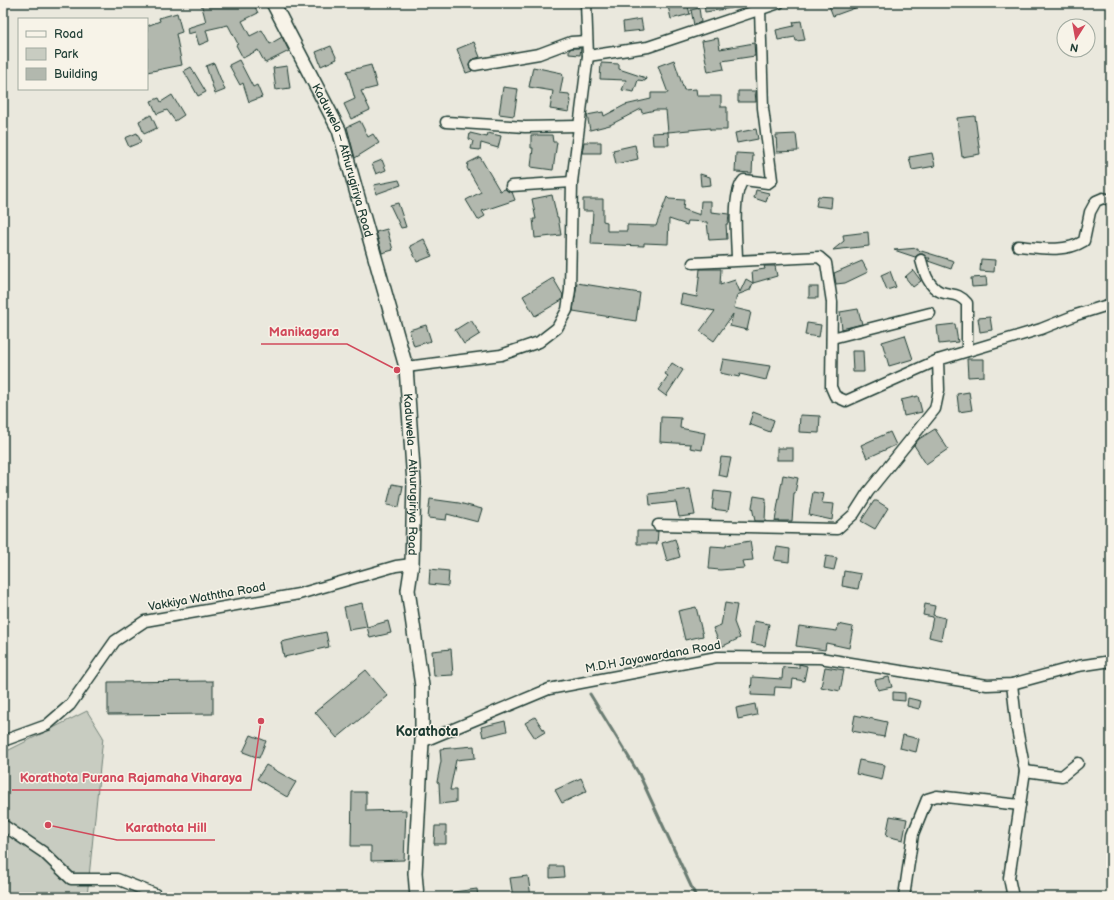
<svg xmlns="http://www.w3.org/2000/svg" width="1114" height="900" viewBox="0 0 1114 900" font-family="'Balsamiq Sans',sans-serif">
<style>
.green{fill:#c8ccc1;stroke:#74847a}
.lines{fill:none;stroke-linecap:round;stroke-linejoin:round}
.stream{stroke:#6a7c72;stroke-width:3}
.building{fill:#b2b8ae;stroke:#1f3d34}
.minor-casing{stroke:#1f3d34;stroke-width:13}
.major-casing{stroke:#1f3d34;stroke-width:16}
.minor{stroke:#f7f3e8;stroke-width:10}
.major{stroke:#f7f3e8;stroke-width:13}
.labels{text-anchor:middle;dominant-baseline:central;stroke-width:3;stroke-linejoin:round;paint-order:stroke}
.street-label{font-size:12px;fill:#1f3d34;stroke:#f7f3e8}
.quarter-label{font-size:14px;font-weight:bold;fill:#1f3d34;stroke:#f7f3e8}
.leader{fill:none;stroke:#d1495b;stroke-width:1.5}
.callout-dot{fill:#d1495b;stroke:#f7f3e8;stroke-width:1.5}
.callout-label{font-size:13px;text-anchor:middle;font-weight:bold;fill:#d1495b;stroke:#f7f3e8;stroke-width:3;stroke-linejoin:round;paint-order:stroke}
</style>
<rect width="100%" height="100%" fill="#eae8dd"/>
<filter id="ink" filterUnits="userSpaceOnUse"><feTurbulence type="fractalNoise" baseFrequency=".025" numOctaves="2"/><feDisplacementMap in="SourceGraphic" scale="8" xChannelSelector="R" yChannelSelector="G"/><feConvolveMatrix kernelMatrix="1 2 1 2 8 2 1 2 1" color-interpolation-filters="sRGB"/></filter>
<g filter="url(#ink)">
<path class="green" d="M87,711L103,737L87,897H3V753Z"/>
<g class="lines">
<path class="stream" d="M590,694L639,774L696,897"/>
</g>
<g class="building">
<path d="M201,3H253L258,13L242,21L250,36L262,30L270,44L282,37L289,51L265,63L258,50L243,58L236,45L238,44L228,25L206,30L209,41L199,45L195,32L188,34L187,28L206,22Z"/>
<path d="M679,3H687L690,14L671,19L668,6Z"/>
<path d="M704,3H732V8L705,12Z"/>
<path d="M828,3H866V4L833,16Z"/>
<path d="M699,8L701,22L694,25L691,10Z"/>
<path d="M177,13L182,32L176,34L182,65L147,72V26L160,21L159,18Z"/>
<path d="M641,19L643,30L624,32L623,22Z"/>
<path d="M801,21L805,40L796,41L795,37L778,40L776,30L794,26L793,22Z"/>
<path d="M718,38L720,49L754,43L755,56L722,61L724,69L708,72L702,41Z"/>
<path d="M474,42L480,57L471,60L469,66L472,71L466,73L457,49Z"/>
<path d="M331,46L337,59L321,66L316,52Z"/>
<path d="M572,48H581L580,55L569,54V50Z"/>
<path d="M239,60L253,87L257,85L262,97L249,102L243,83L240,85L229,65Z"/>
<path d="M674,60L684,90L696,89L697,96H721V107H727V130H710V128L668,132L666,110H655L642,113L641,109L610,125L590,130L587,115L603,112L604,116L625,105L651,99V93H668L658,66Z"/>
<path d="M214,63L225,90L215,94L206,66Z"/>
<path d="M601,63L619,64V69L646,78L645,81L638,80L634,92L622,90L626,80L600,79Z"/>
<path d="M371,65L377,87L361,91L370,110L351,119L344,104L355,99L347,71Z"/>
<path d="M287,66L290,88L276,90L273,68Z"/>
<path d="M191,67L206,92L198,96L184,71Z"/>
<path d="M533,67L562,73L563,77L560,93L569,94L571,101L569,112L550,109L553,91L529,87Z"/>
<path d="M503,87L518,89L514,116L499,114Z"/>
<path d="M738,91H755L756,102H738Z"/>
<path d="M172,95L184,115L175,121L167,110L157,114L151,101L159,98L161,102Z"/>
<path d="M151,115L157,128L144,134L139,121Z"/>
<path d="M975,116L980,154L962,157L957,118Z"/>
<path d="M360,121L368,137L373,134L379,143L355,158L347,127Z"/>
<path d="M756,129L758,139L737,143L735,133Z"/>
<path d="M668,132L669,145H653L652,133Z"/>
<path d="M137,133L141,142L129,147L125,138Z"/>
<path d="M470,133L487,137L488,133L501,136L498,148L481,143L480,150L471,149L473,141L469,139Z"/>
<path d="M796,134L798,151L777,152L776,135Z"/>
<path d="M531,135H552L553,142H557L553,170L531,167L533,148H531Z"/>
<path d="M584,142H601V153H582Z"/>
<path d="M635,145L638,159L616,164L613,150Z"/>
<path d="M736,153L753,154L752,173L735,172Z"/>
<path d="M932,153L935,166L912,170L909,157Z"/>
<path d="M480,157L500,191L505,189L512,192L515,200L482,211L485,216L478,220L466,200L481,192L467,168L468,163Z"/>
<path d="M382,160L386,170L376,174L372,164Z"/>
<path d="M700,174L710,177L711,185L701,186Z"/>
<path d="M399,180L401,185L376,194L374,185Z"/>
<path d="M756,190L769,193L766,202L754,198Z"/>
<path d="M552,195L557,217H558L561,235L535,238L533,219H536L532,199Z"/>
<path d="M818,196L832,197L831,208L816,206Z"/>
<path d="M667,197L669,199L684,200L683,209L700,215L701,201H711V212L729,214L728,224H726L727,239L709,240L707,222L688,221L687,225L669,219L668,244L644,243V246L591,244L593,211H583V199H603V221L607,222V231H627V225L656,226Z"/>
<path d="M398,203L406,227L401,228L390,205Z"/>
<path d="M387,229L393,250L382,253L376,232Z"/>
<path d="M868,232L869,246L833,250L844,241L843,235Z"/>
<path d="M424,239L432,256L417,262L410,246Z"/>
<path d="M918,248V250L954,261L951,269L928,261L930,258H927L923,254H919L915,257L894,250Z"/>
<path d="M981,259L995,260L994,272L980,271Z"/>
<path d="M862,261L868,272L845,283L836,284L834,273Z"/>
<path d="M764,266H775L777,276L753,283L752,271L765,269Z"/>
<path d="M700,269H721L720,285L735,280L740,292L746,279L753,283L750,290L737,295L734,308L751,312L747,330L730,326L733,314L714,341L700,331L715,311L680,304L682,294L697,297Z"/>
<path d="M913,270L921,281L913,287L905,277Z"/>
<path d="M890,271L896,287L887,290L881,275Z"/>
<path d="M986,277L987,286L972,287L971,278Z"/>
<path d="M553,278L563,295L562,300L535,316L523,296Z"/>
<path d="M577,283L640,293L636,321L573,311Z"/>
<rect x="809" y="287" width="9" height="11"/>
<path d="M858,309L862,324L842,329L840,312Z"/>
<path d="M990,317L992,330L980,332L978,318Z"/>
<path d="M471,320L480,334L464,344L455,330Z"/>
<path d="M807,323L821,325L819,337L805,335Z"/>
<path d="M955,324L958,342L939,344L937,326Z"/>
<path d="M426,325L431,341L414,346L409,330Z"/>
<path d="M905,335L913,359L889,366L882,342Z"/>
<path d="M852,351H863L864,372H853Z"/>
<path d="M723,359L770,366L766,380L740,374L739,377L720,373Z"/>
<path d="M967,359H984V376L968,377Z"/>
<path d="M672,363L683,370L666,396L658,390L668,376L665,374Z"/>
<path d="M969,392L972,410L959,412L957,394Z"/>
<path d="M918,396L922,412L904,416L901,400Z"/>
<path d="M753,412L774,420L770,432L749,424Z"/>
<path d="M800,415L820,416L819,433L799,432Z"/>
<path d="M661,417L681,418L680,428L705,433L702,450L690,448L691,444L660,442Z"/>
<path d="M935,429L948,449L926,464L914,445L919,439Z"/>
<path d="M890,432L896,445L867,458L861,445Z"/>
<rect x="777" y="448" width="16" height="12"/>
<path d="M721,457L731,458L727,477L718,475Z"/>
<path d="M783,475L798,478L795,493H794L792,521H775Z"/>
<path d="M392,484L403,486L399,507L387,505Z"/>
<path d="M690,489L695,515L679,517L676,502L650,505L649,494Z"/>
<path d="M714,491L731,493L728,511L712,509Z"/>
<path d="M813,492L824,494L822,503L834,504L832,520L809,515Z"/>
<path d="M754,496L766,498L765,521H755L752,507Z"/>
<path d="M430,499L459,503L482,509L478,522L447,514L446,520L428,518Z"/>
<path d="M874,501H877L888,508L875,529L861,521Z"/>
<path d="M637,531H658L657,544H637Z"/>
<path d="M675,539L680,557L667,561L662,543Z"/>
<path d="M750,541L753,560L742,561L744,568L720,570L709,569L711,546L726,547V545Z"/>
<path d="M777,547L790,549L789,562L774,560Z"/>
<path d="M826,556L837,558L834,570L824,568Z"/>
<path d="M430,569L449,571L448,586L429,584Z"/>
<path d="M844,571L861,574L858,589L842,586Z"/>
<path d="M362,603L367,627L349,630L344,607Z"/>
<path d="M725,603L737,605L734,622L740,638L721,647L713,628L721,625Z"/>
<path d="M925,604L935,606L933,615L945,618L941,640L929,637L933,617L923,615Z"/>
<path d="M696,607L703,636L685,640L678,611Z"/>
<path d="M388,621L391,633L370,638L367,627Z"/>
<path d="M754,621L769,624L765,646L751,643Z"/>
<path d="M838,624L853,627L849,648L826,643L825,650L796,646L799,626L837,631Z"/>
<path d="M326,632L329,647L284,657L281,642Z"/>
<path d="M451,649L453,675L434,676L432,651Z"/>
<path d="M799,664L807,666L804,681L793,679L792,688L775,687L774,696L751,695L752,677L782,679L783,667L799,668Z"/>
<path d="M825,667L844,670L840,691L821,687Z"/>
<path d="M366,670L388,696L337,738L315,712Z"/>
<path d="M889,677L892,687L878,690L875,680Z"/>
<path d="M213,681V714L108,715V682Z"/>
<path d="M893,692L905,693V701L893,700Z"/>
<path d="M908,698L921,701L919,709L907,706Z"/>
<path d="M755,704L757,715L738,719L736,708Z"/>
<path d="M855,715L887,722L884,737L852,731Z"/>
<path d="M535,717L545,732L535,738L525,723Z"/>
<path d="M505,721L507,731L483,737L481,727Z"/>
<path d="M251,735L266,741L259,758L243,752Z"/>
<path d="M903,735L919,739L916,752L900,748Z"/>
<path d="M474,746L475,758L456,760L450,790H456V802L440,804L439,783L437,782L441,761L440,749Z"/>
<path d="M859,760L885,765L882,780L856,774Z"/>
<path d="M266,765L296,782L287,797L257,779Z"/>
<path d="M581,778L587,791L562,803L555,790Z"/>
<path d="M352,792H366V811L406,810L404,860L371,861V846H351Z"/>
<path d="M890,816L907,819L903,840L886,836Z"/>
<path d="M435,826H446V844H434Z"/>
<path d="M550,866H563L564,877L550,878Z"/>
<path d="M528,876L531,897H513L510,878Z"/>
<path d="M477,889L478,897H453V892Z"/>
</g>
<g class="lines">
<g class="minor-casing">
<g id="minor">
<path d="M588,56L648,47L779,3"/>
<path d="M475,65L539,54L571,42L587,41"/>
<path d="M446,122L525,127L578,126"/>
<path d="M511,186L572,182"/>
<path d="M1018,246C1039,248 1065,253 1084,241L1090,212L1096,201L1103,198L1111,200"/>
<path d="M737,260C737,241 731,192 744,180L768,183L772,180L763,108L760,9"/>
<path d="M921,260C924,271 928,287 941,292C953,296 957,292 967,303V351"/>
<path d="M693,263L819,257L826,263L832,302L831,387L835,396L846,401L938,360L1041,329L1076,315L1111,304"/>
<path d="M832,338L930,313"/>
<path d="M406,367L501,355L539,342L557,328L567,310L570,290L572,182L588,56L586,3"/>
<path d="M658,525L837,529L854,514L868,492L935,409L939,390L938,360"/>
<path d="M1012,684L1017,729L1025,771L1009,878L1013,897"/>
<path d="M3,741L47,725L70,705L115,641L145,621L299,594L396,566L412,564"/>
<path d="M422,742L549,689L717,657L820,658L987,685L1012,684L1078,666L1111,661"/>
<path d="M1025,771L1062,776L1078,763"/>
<path d="M3,825L43,852L71,879H117L155,894"/>
<path d="M904,897L913,834L927,799L937,796L1020,805"/>
</g>
</g>
<g class="major-casing">
<g id="major">
<path id="s1" d="M273,3L339,130L406,367L414,483L412,564L408,590L422,686V742L415,873L417,897"/>
</g>
</g>
<use href="#minor" class="minor"/>
<use href="#major" class="major"/>
</g>
</g>
<g class="labels">
<g class="street-label">
<text stroke="none"><textPath href="#s1" startOffset="173">Kaduwela – Athurugiriya Road</textPath></text>
<text stroke="none"><textPath href="#s1" startOffset="497">Kaduwela – Athurugiriya Road</textPath></text>
<text transform="translate(207 597) rotate(-10)">Vakkiya Waththa Road</text>
<text transform="translate(653 657) rotate(-10)">M.D.H Jayawardana Road</text>
</g>
<g class="quarter-label">
<text x="427" y="731">Korathota</text>
</g>
</g>
<path class="leader" d="M397 370L347 344H261M261 721L251 790H12M48 825L117 840H215"/>
<g class="callout-dot">
<circle cx="397" cy="370" r="4"/>
<circle cx="261" cy="721" r="4"/>
<circle cx="48" cy="825" r="4"/>
</g>
<g class="callout-label">
<text x="304" y="336">Manikagara</text>
<text x="131" y="782">Korathota Purana Rajamaha Viharaya</text>
<text x="166" y="832">Karathota Hill</text>
</g>
<rect width="1114" height="900" fill="none" stroke="#f7f3e8" stroke-width="16"/>
<rect x="8" y="8" width="1098" height="884" fill="none" stroke="#1f3d34" stroke-width="1.5" filter="url(#ink)"/>
<rect x="18" y="18" width="130" height="72" fill="#f7f3e8" stroke="#a1aaa0"/>
<rect x="26" y="31" width="20" height="6" fill="#f7f3e8" stroke="#a1aaa0"/>
<text x="54" y="38" font-size="12" fill="#1f3d34">Road</text>
<rect x="26" y="48" width="20" height="12" fill="#c8ccc1" stroke="#a1aaa0"/>
<text x="54" y="58" font-size="12" fill="#1f3d34">Park</text>
<rect x="26" y="68" width="20" height="12" fill="#b2b8ae" stroke="#a1aaa0"/>
<text x="54" y="78" font-size="12" fill="#1f3d34">Building</text>
<g transform="translate(1076 38) rotate(191)"><circle r="19" fill="#f7f3e8" stroke="#a1aaa0"/>
<path d="M0-3L7 15L0 10L-7 15Z" fill="#d1495b"/>
<text y="-6" font-size="11" font-weight="bold" text-anchor="middle" fill="#1f3d34">N</text>
</g>
</svg>
